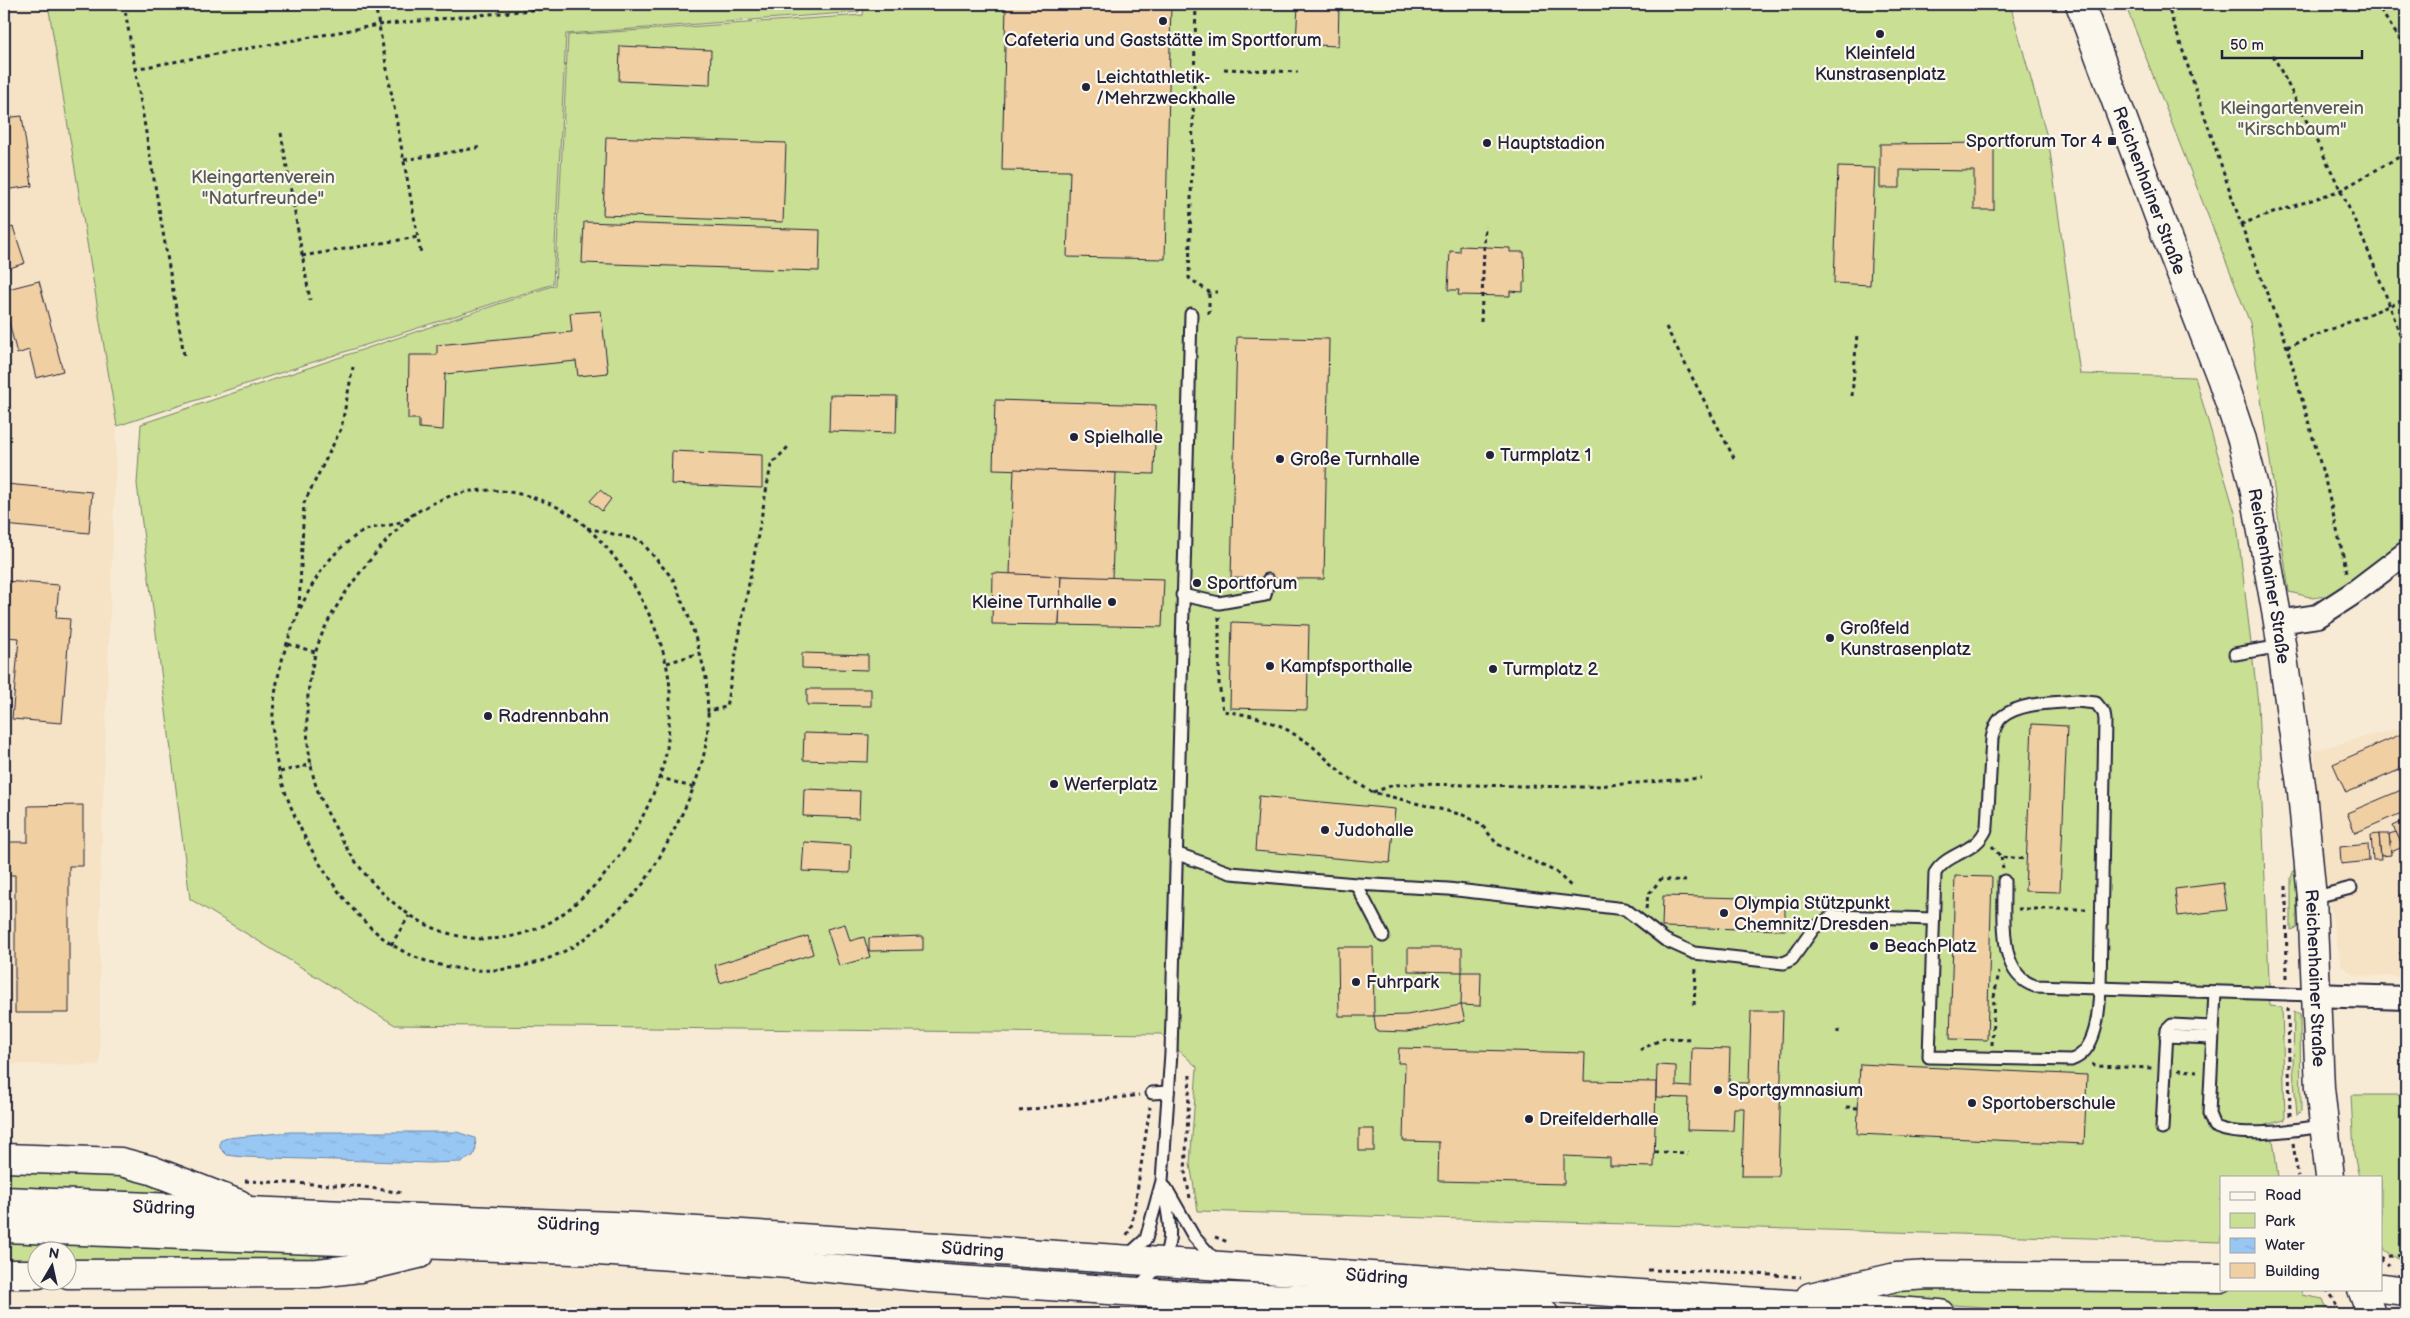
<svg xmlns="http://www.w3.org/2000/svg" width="2410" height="1318" viewBox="0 0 2410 1318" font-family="'Balsamiq Sans',sans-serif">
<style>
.built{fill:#f6e3c6}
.green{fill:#c8df94;stroke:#758068}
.water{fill:url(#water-ripples);stroke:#6985a9}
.building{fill:#f0cfa2;stroke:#22223b}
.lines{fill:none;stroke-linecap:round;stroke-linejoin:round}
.service-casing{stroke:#22223b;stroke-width:15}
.minor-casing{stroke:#22223b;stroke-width:26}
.secondary-casing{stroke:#22223b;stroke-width:31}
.primary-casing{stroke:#22223b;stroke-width:31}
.path{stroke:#22223b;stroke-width:3;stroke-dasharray:4 4;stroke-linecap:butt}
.service{stroke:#fbf7ec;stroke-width:11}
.minor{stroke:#fbf7ec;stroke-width:22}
.secondary{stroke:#fbf7ec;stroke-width:28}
.primary{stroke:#fbf7ec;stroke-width:28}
.poi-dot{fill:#22223b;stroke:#fbf7ec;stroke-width:2}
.labels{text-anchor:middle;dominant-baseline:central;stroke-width:4.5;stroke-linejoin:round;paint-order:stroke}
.poi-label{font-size:18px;fill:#22223b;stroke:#fbf7ec;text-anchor:start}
.park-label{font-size:18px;fill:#545b56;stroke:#fbf7ec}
.street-label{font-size:18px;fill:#22223b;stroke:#fbf7ec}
</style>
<defs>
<pattern id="water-ripples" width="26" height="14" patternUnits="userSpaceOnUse" patternTransform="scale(1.25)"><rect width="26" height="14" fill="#98c7f3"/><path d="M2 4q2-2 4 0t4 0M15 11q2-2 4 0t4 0" fill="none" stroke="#83abd1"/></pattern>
</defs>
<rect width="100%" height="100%" fill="#f8ebd6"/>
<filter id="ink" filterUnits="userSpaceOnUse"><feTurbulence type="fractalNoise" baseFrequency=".02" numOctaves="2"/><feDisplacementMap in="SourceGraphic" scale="10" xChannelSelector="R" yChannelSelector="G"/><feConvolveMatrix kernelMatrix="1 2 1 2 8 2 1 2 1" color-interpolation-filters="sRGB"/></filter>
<g filter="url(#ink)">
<g class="built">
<path d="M4,4H48L117,426L100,888V1065L4,1064Z"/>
<path d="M2406,726V977L2353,975L2341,965L2327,894L2314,750Z"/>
</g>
<g class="green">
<path d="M48,4H859V12L566,34L553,284L117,426Z"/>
<path d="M864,4H2010L2049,144L2080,374L2195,377L2236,516L2258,703L2270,1006L2282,1007L2285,1120L2265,1125L2273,1139L2278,1177H2221V1242L1198,1211L1190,1164L1197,1067L1161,1034L395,1025L190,899L137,484L141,424L555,285L568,35L863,15Z"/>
<path d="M2125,4H2406V541L2338,593L2314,598L2289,592L2250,323Z"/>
<path d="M2296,864L2297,928L2291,930V878Z"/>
<path d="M2294,1012L2300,1015L2301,1111L2297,1115L2293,1069Z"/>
<path d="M2351,1095H2406V1265L2385,1250L2381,1242V1177H2359L2354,1155Z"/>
<path d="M4,1163L103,1167L204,1196L4,1191Z"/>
<path d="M4,1239L372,1254L371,1259L68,1263V1250H38L37,1262H4Z"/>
<path d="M1890,1285L2301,1289L2302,1295L2323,1299L2329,1314H2092L1860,1299Z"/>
</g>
<path class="water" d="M290,1132H457L475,1138L476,1149L473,1156L461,1162L429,1163L243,1157L227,1155L220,1148V1141L227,1138Z"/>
<g class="building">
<path d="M1006,4H1171L1165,259L1067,257L1070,171L1002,170Z"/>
<path d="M1298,4H1339L1338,46L1296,44Z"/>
<path d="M620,46L711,50L710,85L619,81Z"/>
<path d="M22,116L32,186L4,190V118Z"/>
<path d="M606,137L786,143L783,222L603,215Z"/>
<path d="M1994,143V210H1974V171L1900,170V188H1880V144Z"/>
<path d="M1838,167L1875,168L1870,285L1834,283Z"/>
<path d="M584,222L820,230L819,271L582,263Z"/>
<path d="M13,227L25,263L4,270V230Z"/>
<path d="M1460,246L1510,248V252H1524L1525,283H1523V292L1510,291V296L1458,295L1459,290H1448L1450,251L1460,252Z"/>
<path d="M39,281L63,371L36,378L29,350L17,354L7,314L4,315V290Z"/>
<path d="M601,311L608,373L578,376L576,361L445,374L443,430L419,428V419H408L409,355H437V345L572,332L570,313Z"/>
<path d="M1237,337L1329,339L1324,579L1231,578Z"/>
<path d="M830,395L897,396L896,433L829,431Z"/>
<path d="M995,400L1156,405L1154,474L993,469Z"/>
<path d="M672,451L762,455V488L671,484Z"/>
<path d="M1014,469L1116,473L1112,578L1010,574Z"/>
<path d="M6,484L92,492L89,533L4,525Z"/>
<path d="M600,490L611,499L602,511L590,501Z"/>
<path d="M993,573L1061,576L1059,625L992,624Z"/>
<path d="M1061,576L1164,579L1162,627L1059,625Z"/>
<path d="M5,581L59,585L56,618L70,619L62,723L12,719L19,638L4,637Z"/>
<path d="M1232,622L1309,625L1307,710L1230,708Z"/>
<path d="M802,653L868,655V670L802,668Z"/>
<path d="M807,689H871V706L807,705Z"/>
<path d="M2032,724L2067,726L2060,892L2025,891Z"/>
<path d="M2406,732V767L2346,793L2333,764Z"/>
<path d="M804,733L869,735L868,762L803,760Z"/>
<path d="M2406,788V811L2355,833L2347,813Z"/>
<path d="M804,789L860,791L859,818L803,816Z"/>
<path d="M1259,796L1395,809L1390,863L1255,851Z"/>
<path d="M83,805V866H69V1013H15V875H4V842H28V806Z"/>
<path d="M2406,820V846L2403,847L2393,826Z"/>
<path d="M2396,832L2403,847L2391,852L2389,834Z"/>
<path d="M2379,834L2381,860H2373L2371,835Z"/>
<path d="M2379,834H2389L2391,855L2381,856Z"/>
<path d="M804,842L851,845L850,873L802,871Z"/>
<path d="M2368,844L2369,861L2341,864L2340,847Z"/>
<path d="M1955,876L1992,877L1987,1040L1950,1039Z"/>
<path d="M2223,883L2227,910L2178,916L2175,889Z"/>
<path d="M1663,896L1785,899V930L1662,927Z"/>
<path d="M845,924L850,941L864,937L870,957L839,966L827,929Z"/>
<path d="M808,936L813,954L720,983L715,965Z"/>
<path d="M923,936V950L869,951V938Z"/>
<path d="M1338,947H1373L1374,1016H1339Z"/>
<path d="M1408,948H1462V972L1408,971Z"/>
<path d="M1462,972H1481L1480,1006L1461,1005Z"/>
<path d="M1461,1005L1465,1021L1407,1032L1376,1031L1374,1016L1407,1015Z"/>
<path d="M1751,1011H1783L1778,1176H1742L1744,1108H1734L1733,1131L1687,1130L1688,1098L1656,1097L1657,1065L1676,1066V1086L1691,1087L1692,1048L1730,1049L1729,1083H1749Z"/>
<path d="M1399,1048L1585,1053L1584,1081L1656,1082L1654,1167L1610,1166V1158L1564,1156V1184L1438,1181L1439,1142L1403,1141L1405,1063H1398Z"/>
<path d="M1860,1064L2087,1075L2084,1144L1857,1134Z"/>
<rect x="1359" y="1129" width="15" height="22"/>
</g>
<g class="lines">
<g class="service-casing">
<g id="service">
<path d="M1182,595L1219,603L1265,595L1268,580"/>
<path d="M2235,654L2282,646"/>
<path d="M2076,701L2096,703L2104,713L2105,720L2100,988C2099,1011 2097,1052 2071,1060L1929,1057L1935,873C1948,851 1977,854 1987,827L1992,738C1994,730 1996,722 2002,717C2020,702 2054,703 2076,701Z"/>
<path d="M1175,853L1231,873L1356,884L1448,889L1625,909L1665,940L1694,953L1784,963L1792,959L1814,928L1833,916L1933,919"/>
<path d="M2004,881C2005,913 1996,974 2035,986L2314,995"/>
<path d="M1356,884L1383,936"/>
<path d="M2312,898L2351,888"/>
<path d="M2215,992L2209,1114L2214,1126C2238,1139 2296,1130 2323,1126"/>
<path d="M2166,1036L2211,1038"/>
<path d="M1152,1093L1168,1092"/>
<path d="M2162,1129L2167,1030L2172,1025L2212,1027"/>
<path d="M1166,1188L1194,1237L1216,1261"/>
<path d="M1127,1256L1146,1239L1162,1181L1171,1053L1191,314"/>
<path d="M1136,1288C1180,1253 1171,1234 1163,1185"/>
</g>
</g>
<g class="minor-casing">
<g id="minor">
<path d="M2278,622L2318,616L2352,594L2406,553"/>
<path d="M2314,995L2406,998"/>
</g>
</g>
<g class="secondary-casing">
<g id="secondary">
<path id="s1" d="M2080,4L2167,238L2222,380L2242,440L2254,487L2278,622L2302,792L2312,898L2320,1088L2330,1177"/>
<path d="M2362,1289L2371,1314"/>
</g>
</g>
<g class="primary-casing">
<g id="primary">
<path d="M4,1158L121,1162L151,1170L239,1204"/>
<path id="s2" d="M4,1201L637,1227L1940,1314"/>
<path d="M4,1228L598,1251L788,1264L930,1278L1198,1296L1365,1301L1544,1314"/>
<path d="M4,1274H38"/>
<path d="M68,1274L318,1273L360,1268L419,1254"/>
<path d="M2381,1288L2406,1291"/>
<path d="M1810,1297L1896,1277L1930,1275L2221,1278"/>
</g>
</g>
<g class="path">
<path d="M124,4L184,355"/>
<path d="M375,4L421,254"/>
<path d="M1196,4L1189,278L1209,292H1218"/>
<path d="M2167,4L2241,224L2341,190L2406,153"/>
<path d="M2376,4L2406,48"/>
<path d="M2273,55C2322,152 2374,249 2406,354"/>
<path d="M134,69L378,25L572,6L671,4"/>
<path d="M1224,69L1298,72"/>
<path d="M281,133L310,300"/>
<path d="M404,160L482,147"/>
<path d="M2241,224L2287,347L2325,480L2347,572"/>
<path d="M302,256L418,237"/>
<path d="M1209,314V292"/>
<path d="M1481,322L1485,226"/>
<path d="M1666,327L1734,458"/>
<path d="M2287,347L2406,299"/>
<path d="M1852,396L1857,334"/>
<path d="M415,513C380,543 328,607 316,651C305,690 304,735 313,775C318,797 330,818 341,838C380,909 455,963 538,928C560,919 576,903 593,887C625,857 660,792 667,748C669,733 669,717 670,702C673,638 619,542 563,510C532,493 487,484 453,495C435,501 418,511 402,521C390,527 382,525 369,529C358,532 341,547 333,556C296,597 269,682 273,737C278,804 332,901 387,941C419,965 467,974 506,969C539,965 573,951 598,928C612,916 627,903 639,889C651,874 660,856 669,840C690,799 710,758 708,711"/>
<path d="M587,528L640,540L673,579L690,620L700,653L706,678L708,711L726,707L771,465L788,447"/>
<path d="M299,608L304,503L341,429L353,367"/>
<path d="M1219,617V683L1223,711L1253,716L1281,726L1310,744L1344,775L1372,792L1463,815L1481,824L1497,844L1556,872L1573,888"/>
<path d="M288,644L315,652"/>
<path d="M667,663L700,653"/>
<path d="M280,772L312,764"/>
<path d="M659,777L694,788"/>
<path d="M1373,792L1394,785L1413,784L1583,787L1701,778"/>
<path d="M1992,846L2001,857L2027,859"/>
<path d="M2001,857L2003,868"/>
<path d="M2286,886L2287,980"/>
<path d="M1646,909L1648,895L1661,879L1686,881"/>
<path d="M2018,909H2089"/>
<path d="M391,945L409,916"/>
<path d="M2400,952L2406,960"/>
<path d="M1694,1005L1696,968"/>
<path d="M2288,1008L2290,1117"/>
<path d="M1838,1033V1025"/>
<path d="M1992,1045L1994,997L1999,972"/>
<path d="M1640,1050L1664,1038L1693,1039"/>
<path d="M2092,1064L2095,1066L2152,1068"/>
<path d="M2178,1070L2197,1071"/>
<path d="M1847,1087L1859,1088"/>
<path d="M1792,1095H1797"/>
<path d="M1846,1107L1858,1108"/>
<path d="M1019,1111L1139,1095"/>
<path d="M2293,1143L2298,1177"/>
<path d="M1655,1152L1688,1153"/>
<path d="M245,1181L357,1186L403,1193"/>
<path d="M1190,1198L1185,1172L1190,1075"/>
<path d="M1127,1235L1132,1224L1150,1107"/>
<path d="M1215,1237L1228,1242"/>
<path d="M2381,1257L2406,1255"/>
<path d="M2381,1258L2389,1265"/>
<path d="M1648,1270L1712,1271L1801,1277"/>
<path d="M2326,1289L2334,1299L2340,1314"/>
</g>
<use href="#service" class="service"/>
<use href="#minor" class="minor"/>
<use href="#secondary" class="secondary"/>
<use href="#primary" class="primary"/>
</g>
</g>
<g class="poi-dot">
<circle cx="1163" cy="21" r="5"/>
<circle cx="1880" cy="34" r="5"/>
<circle cx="1086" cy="87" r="5"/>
<rect x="2107" y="136" width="10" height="10" rx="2.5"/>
<circle cx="1487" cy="143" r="5"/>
<circle cx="1074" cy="437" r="5"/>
<circle cx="1490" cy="455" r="5"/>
<circle cx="1280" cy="459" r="5"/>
<circle cx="1197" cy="583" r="5"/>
<circle cx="1112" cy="602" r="5"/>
<circle cx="1830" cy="638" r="5"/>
<circle cx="1270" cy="666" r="5"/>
<circle cx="1493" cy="669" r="5"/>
<circle cx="488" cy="716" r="5"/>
<circle cx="1054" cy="784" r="5"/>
<circle cx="1325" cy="830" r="5"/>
<circle cx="1724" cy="913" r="5"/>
<circle cx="1874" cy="946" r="5"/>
<circle cx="1356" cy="982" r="5"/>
<circle cx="1718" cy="1090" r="5"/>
<circle cx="1972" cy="1103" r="5"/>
<circle cx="1529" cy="1119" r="5"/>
</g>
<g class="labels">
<g class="poi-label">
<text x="1163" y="40" text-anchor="middle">Cafeteria und Gaststätte im Sportforum</text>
<text x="1880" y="53" text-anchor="middle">Kleinfeld<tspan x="1880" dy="21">Kunstrasenplatz</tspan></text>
<text x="1096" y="77">Leichtathletik-<tspan x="1096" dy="21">/Mehrzweckhalle</tspan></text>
<text x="2102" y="141" text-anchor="end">Sportforum Tor 4</text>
<text x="1497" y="143">Hauptstadion</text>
<text x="1084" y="437">Spielhalle</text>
<text x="1500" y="455">Turmplatz 1</text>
<text x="1290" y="459">Große Turnhalle</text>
<text x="1207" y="583">Sportforum</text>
<text x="1102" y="602" text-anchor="end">Kleine Turnhalle</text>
<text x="1840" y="628">Großfeld<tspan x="1840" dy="21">Kunstrasenplatz</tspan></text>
<text x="1280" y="666">Kampfsporthalle</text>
<text x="1503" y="669">Turmplatz 2</text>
<text x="498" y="716">Radrennbahn</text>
<text x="1064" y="784">Werferplatz</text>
<text x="1335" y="830">Judohalle</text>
<text x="1734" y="903">Olympia Stützpunkt<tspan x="1734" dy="21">Chemnitz/Dresden</tspan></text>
<text x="1884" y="946">BeachPlatz</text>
<text x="1366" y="982">Fuhrpark</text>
<text x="1728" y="1090">Sportgymnasium</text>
<text x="1982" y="1103">Sportoberschule</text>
<text x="1539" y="1119">Dreifelderhalle</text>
</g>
<g class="park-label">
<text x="2292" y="108">Kleingartenverein<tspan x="2292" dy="21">"Kirschbaum"</tspan></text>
<text x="263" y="177">Kleingartenverein<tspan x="263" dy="21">"Naturfreunde"</tspan></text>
</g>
<g class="street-label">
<text stroke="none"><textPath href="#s1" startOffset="199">Reichenhainer Straße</textPath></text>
<text stroke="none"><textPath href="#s1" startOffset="604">Reichenhainer Straße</textPath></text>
<text stroke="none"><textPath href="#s1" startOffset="1009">Reichenhainer Straße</textPath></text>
<text stroke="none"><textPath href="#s2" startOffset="160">Südring</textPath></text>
<text stroke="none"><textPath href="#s2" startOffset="565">Südring</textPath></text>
<text stroke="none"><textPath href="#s2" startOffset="970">Südring</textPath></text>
<text stroke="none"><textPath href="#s2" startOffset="1375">Südring</textPath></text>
</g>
</g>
<rect width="2410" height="1318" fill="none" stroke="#fbf7ec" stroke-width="20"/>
<rect x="10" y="10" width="2390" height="1298" fill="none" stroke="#22223b" stroke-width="2" filter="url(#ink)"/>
<rect x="2220" y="1176" width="162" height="115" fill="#fbf7ec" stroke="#a4a2a5"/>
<rect x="2230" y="1192" width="25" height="8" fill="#fbf7ec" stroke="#a4a2a5"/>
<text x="2265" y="1200" font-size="15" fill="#22223b">Road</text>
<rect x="2230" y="1213" width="25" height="15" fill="#c8df94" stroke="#a4a2a5"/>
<text x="2265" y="1226" font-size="15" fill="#22223b">Park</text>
<rect x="2230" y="1238" width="25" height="15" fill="url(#water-ripples)" stroke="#a4a2a5"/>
<text x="2265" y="1250" font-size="15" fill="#22223b">Water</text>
<rect x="2230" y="1263" width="25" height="15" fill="#f0cfa2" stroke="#a4a2a5"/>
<text x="2265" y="1276" font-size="15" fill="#22223b">Building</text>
<g transform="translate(52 1266) rotate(9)"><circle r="24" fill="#fbf7ec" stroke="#a4a2a5"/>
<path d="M0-4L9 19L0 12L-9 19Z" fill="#22223b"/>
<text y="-8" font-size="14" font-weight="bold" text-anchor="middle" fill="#22223b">N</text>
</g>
<path d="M2222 50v8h140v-8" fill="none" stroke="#22223b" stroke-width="2.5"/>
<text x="2230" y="50" font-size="15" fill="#22223b" stroke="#fbf7ec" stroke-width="4" paint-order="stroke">50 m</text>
</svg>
